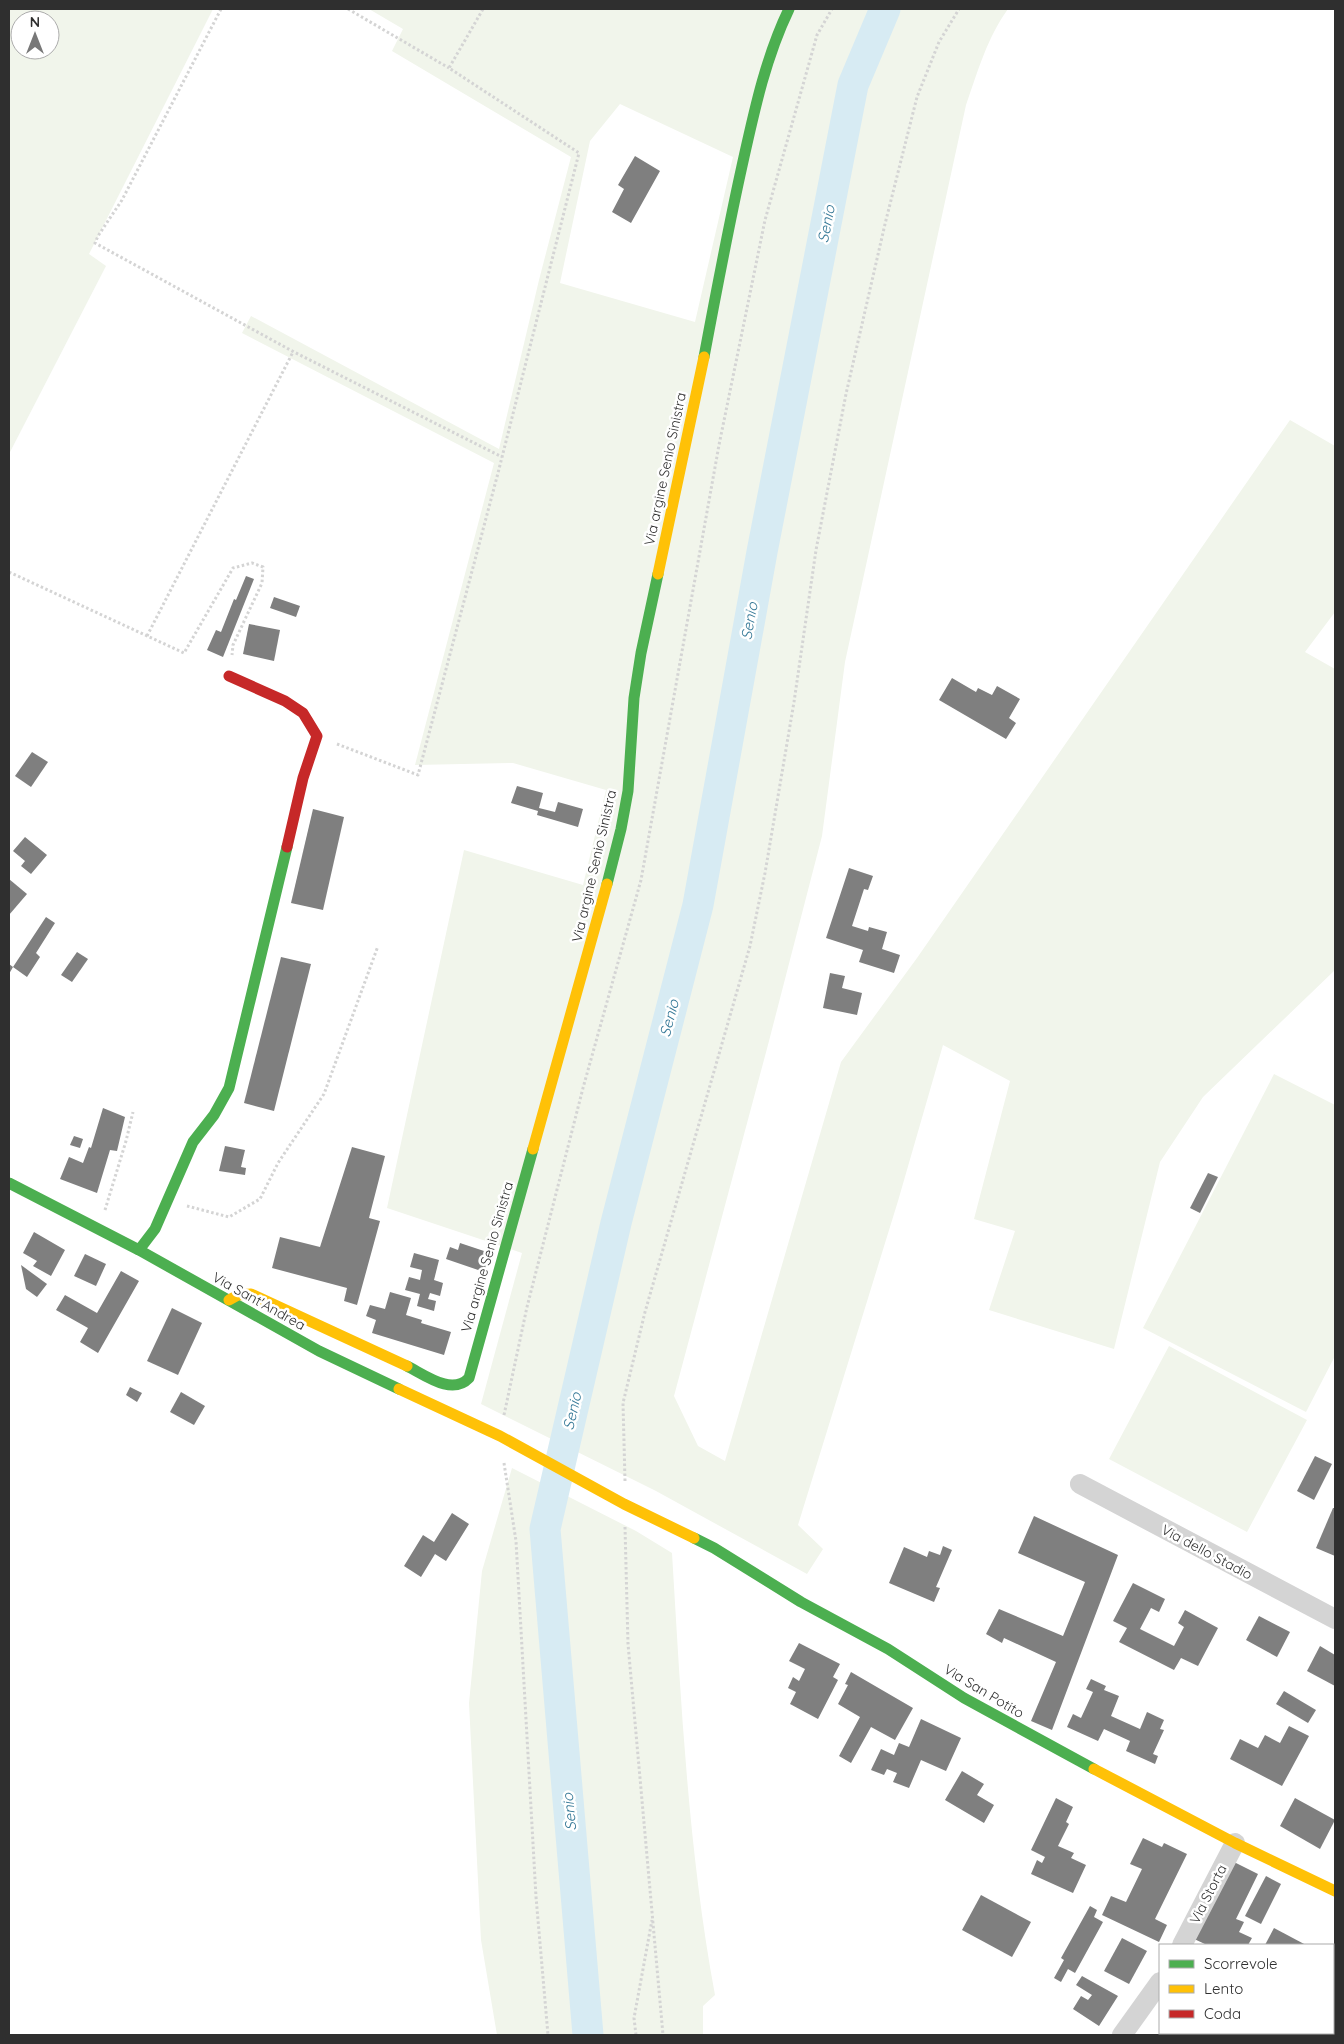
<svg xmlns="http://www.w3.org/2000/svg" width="1344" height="2044" viewBox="0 0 1344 2044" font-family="Quicksand,sans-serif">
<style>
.green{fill:#f1f5eb;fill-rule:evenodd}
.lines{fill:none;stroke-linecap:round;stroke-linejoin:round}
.river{stroke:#d7ebf3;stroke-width:31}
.building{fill:#7f7f7f}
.path{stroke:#d4d4d4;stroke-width:3;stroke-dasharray:2.5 2.5;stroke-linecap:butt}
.street{stroke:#d4d4d4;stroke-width:20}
.fast{stroke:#4caf50;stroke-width:11}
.slow{stroke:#ffc107;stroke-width:11}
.jam{stroke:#c62828;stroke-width:11}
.labels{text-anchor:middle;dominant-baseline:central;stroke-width:5;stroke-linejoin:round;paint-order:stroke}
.street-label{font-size:14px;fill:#2f2f2f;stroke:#fff}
.water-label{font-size:15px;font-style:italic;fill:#367997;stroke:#fff}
</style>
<rect width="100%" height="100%" fill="#fff"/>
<g class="green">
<path d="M9,9H213L89,254L106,266L9,454ZM20,20H50V50H20Z"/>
<path d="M369,9H1008C987,38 978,71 966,105L845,662L822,836L769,1041L674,1396L698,1446L725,1461L841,1062L917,958L1290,420L1335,446V612L1305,652L1335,669V970L1203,1097L1160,1162L1114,1349L989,1310L1015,1231L974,1219L1010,1081L943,1045L898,1201L798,1525L823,1549L807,1574L656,1491L481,1404L522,1253L387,1208L464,850L583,885L606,790L513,763L415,765L494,463L242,333L251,316L499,449L539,280L571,157L392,51L403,29ZM620,104L733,157L695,322L560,283L590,141Z"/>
<path d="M1274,1074L1335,1105V1356L1306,1412L1143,1328Z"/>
<path d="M1169,1346L1307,1420L1247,1532L1109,1459Z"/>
<path d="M512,1468L636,1531L672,1553C681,1701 688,1849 715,1995L703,2006V2035H497L481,1940L469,1703L482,1571Z"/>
</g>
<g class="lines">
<path class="river" d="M588,2035L545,1529L616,1223L698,905L762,552L853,85L885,9"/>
</g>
<g class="building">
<path d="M635,156L660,171L631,223L612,212L624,189L618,185Z"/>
<path d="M246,576L254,579L223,657L207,650L216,630L221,632L234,599L236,600Z"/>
<path d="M274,597L300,606L296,617L270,608Z"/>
<path d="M249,624L280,630L274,661L243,654Z"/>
<path d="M952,678L976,692L978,688L992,695L997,686L1020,699L1009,718L1016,723L1006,739L939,700Z"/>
<path d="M32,752L48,762L31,787L15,776Z"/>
<path d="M517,786L543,793L539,808L555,812L558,802L583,809L578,827L537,815L538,811L511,803Z"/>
<path d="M313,809L344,817L323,910L291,903Z"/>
<path d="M25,837L47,855L31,874L21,866L25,861L13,851Z"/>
<path d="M849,868L873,876L868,890L864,889L852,926L868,931L869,927L887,932L882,949L900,955L894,973L859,962L863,950L826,938Z"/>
<path d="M9,879L27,894L9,915Z"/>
<path d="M46,917L55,923L36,953L40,957L27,977L13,967L9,974V964L13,967Z"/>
<path d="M77,952L88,959L72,982L61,975Z"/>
<path d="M281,957L311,964L274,1111L244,1103Z"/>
<path d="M830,973L845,976L842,988L862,993L857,1015L823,1008Z"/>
<path d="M103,1108L125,1117L117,1151L110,1150L97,1193L60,1179L69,1157L83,1163L89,1147L91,1148Z"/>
<path d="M74,1136L83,1139L80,1148L70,1145Z"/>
<path d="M225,1146L245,1150L241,1167L246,1168L245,1175L219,1171Z"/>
<path d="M352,1147L385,1156L369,1218L380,1221L357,1305L344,1301L347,1288L272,1268L280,1237L320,1247Z"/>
<path d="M1208,1173L1218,1177L1200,1213L1190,1208Z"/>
<path d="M34,1232L65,1250L51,1276L33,1266L37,1261L23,1253Z"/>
<path d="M460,1243L490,1253L484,1272L446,1259L450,1247L458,1250Z"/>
<path d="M414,1253L439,1260L434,1280L443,1283L440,1296L430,1293L428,1299L436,1301L434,1311L417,1306L420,1294L405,1290L409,1277L420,1280L422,1270L410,1267Z"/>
<path d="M85,1254L106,1264L96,1286L74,1276Z"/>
<path d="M21,1265L47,1284L37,1297L26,1289Z"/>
<path d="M121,1271L139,1281L98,1353L80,1342L88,1328L56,1310L65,1295L97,1313Z"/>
<path d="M390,1292L411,1298L406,1315L422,1320L421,1323L451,1332L444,1355L372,1333L376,1320L366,1316L370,1305L385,1309Z"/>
<path d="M172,1308L202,1323L178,1375L147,1361Z"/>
<path d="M130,1387L142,1393L137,1402L126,1395Z"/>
<path d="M181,1392L205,1406L194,1425L170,1412Z"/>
<path d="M1315,1456L1332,1464L1314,1500L1297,1491Z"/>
<path d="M1333,1508H1335V1556L1316,1548Z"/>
<path d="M452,1513L469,1524L446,1561L435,1554L421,1577L404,1566L423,1535L434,1542Z"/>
<path d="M1034,1516L1118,1555L1052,1730L1031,1721L1056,1662L1004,1638L1002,1643L986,1634L999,1609L1063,1636L1085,1582L1018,1553Z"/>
<path d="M943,1546L952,1550L936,1587L940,1588L934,1602L889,1583L904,1547L927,1557L929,1551L940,1555Z"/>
<path d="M1133,1583L1165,1599L1159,1612L1151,1608L1140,1629L1174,1646L1184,1627L1178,1623L1185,1610L1218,1628L1198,1666L1181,1658L1174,1670L1119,1642L1127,1628L1113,1621Z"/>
<path d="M1259,1616L1290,1632L1277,1657L1246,1640Z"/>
<path d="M799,1643L840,1664L833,1677L838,1680L818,1719L790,1704L796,1692L788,1688L793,1677L799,1681L805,1669L789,1661Z"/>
<path d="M1320,1646L1335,1655V1686L1307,1671Z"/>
<path d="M851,1672L913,1708L895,1740L871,1727L851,1763L839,1756L860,1717L838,1704L848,1685L845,1684Z"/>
<path d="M1091,1679L1106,1686L1104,1690L1119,1696L1111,1716L1140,1729L1147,1712L1164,1720L1160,1729L1164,1730L1153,1754L1158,1756L1155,1764L1126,1751L1130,1741L1104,1729L1098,1741L1067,1727L1073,1714L1081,1718L1093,1692L1086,1689Z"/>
<path d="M1284,1691L1316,1710L1308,1723L1276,1704Z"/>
<path d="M921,1719L961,1738L946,1771L921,1760L909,1788L893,1782L897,1773L887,1769L884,1775L871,1770L881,1749L894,1755L899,1743L909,1747Z"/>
<path d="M1289,1726L1309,1736L1282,1786L1230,1759L1240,1739L1258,1748L1265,1735L1280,1743Z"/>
<path d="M962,1771L984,1784L977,1795L994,1805L984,1823L945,1800Z"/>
<path d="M1056,1798L1073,1807L1066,1822L1069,1824L1058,1846L1074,1853L1071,1858L1086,1865L1073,1893L1031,1874L1037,1860L1042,1863L1045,1857L1031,1850Z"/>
<path d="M1295,1798L1335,1820L1320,1849L1280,1826Z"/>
<path d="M1143,1838L1162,1847L1164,1843L1187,1854L1155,1919L1167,1925L1159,1942L1102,1915L1111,1896L1126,1902L1142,1869L1130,1864Z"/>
<path d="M1230,1860L1258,1874L1236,1919L1244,1922L1239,1932L1252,1938L1248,1945H1207L1192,1938Z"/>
<path d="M1266,1876L1281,1884L1261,1924L1245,1916Z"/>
<path d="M981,1895L1031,1922L1012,1957L962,1930Z"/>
<path d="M1090,1906L1097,1910L1094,1917L1103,1922L1075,1973L1068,1969L1061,1982L1054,1978L1064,1960L1061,1958Z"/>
<path d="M1274,1928L1306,1945H1265Z"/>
<path d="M1122,1938L1147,1951L1129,1984L1104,1971Z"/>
<path d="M1082,1976L1118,1996L1099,2026L1073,2009L1081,1996L1088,2000L1092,1995L1076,1985Z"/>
<path d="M1237,2033H1273L1266,2035H1244Z"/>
</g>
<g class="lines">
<g class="path">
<path d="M221,9L122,200L98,236L95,243L294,352L502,457"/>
<path d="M348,9L449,68"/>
<path d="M9,572L184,653L233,568L252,563L263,567L262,583L233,645L232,655"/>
<path d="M147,636L293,352"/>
<path d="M337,744L418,775L498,473L579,153L449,68L483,9"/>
<path d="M187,1206L229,1217L260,1199L278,1163L324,1094L378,946"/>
<path d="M105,1210L126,1141L133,1112"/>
<path d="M504,1415L527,1307L583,1088L641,880L719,445L765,220L817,35L832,9"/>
<path d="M504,1463L516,1541L536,1897L548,2035"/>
<path d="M625,1481L623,1403L645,1312L750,946L765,873L794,702L816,550L846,394L885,224L917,97L939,42L959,9"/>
<path d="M625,1527L628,1644L663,2035"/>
<path d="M636,2035L634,2018L652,1920"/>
</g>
<g class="street">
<path d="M1080,1484L1335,1619"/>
<path d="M1182,1945L1235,1843"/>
<path d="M1122,2035L1160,1982"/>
</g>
<g class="fast">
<path d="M704,357C716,293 728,229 742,166C754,112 765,59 789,9"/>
<path d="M607,884L621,829L628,791L634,698L641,653L658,574"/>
<path d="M9,1183L139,1250L319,1351L399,1389"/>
<path d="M139,1250L155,1229L193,1142L214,1115L229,1088L287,847"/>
<path d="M407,1366C425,1375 452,1396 469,1378L533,1149"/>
<path d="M694,1538L714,1548L801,1602L888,1649L964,1698L1094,1769"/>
</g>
<g class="slow">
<path d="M658,574L704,357"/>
<path d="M533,1149L607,884"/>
<path d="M229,1300L238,1295L251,1294L407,1366"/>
<path d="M399,1389L500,1436L624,1504L694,1538"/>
<path d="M1094,1769L1235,1843L1335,1891"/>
</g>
<path class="jam" d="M229,676L285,701L303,713L317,736L303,778L287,847"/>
</g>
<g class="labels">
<g class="street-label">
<text transform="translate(665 469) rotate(-78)">Via argine Senio Sinistra</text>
<text transform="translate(594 866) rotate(-77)">Via argine Senio Sinistra</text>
<text transform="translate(487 1257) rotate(-74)">Via argine Senio Sinistra</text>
<text transform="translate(259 1301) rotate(29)">Via Sant'Andrea</text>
<text transform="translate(1207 1552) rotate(28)">Via dello Stadio</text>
<text transform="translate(984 1691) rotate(31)">Via San Potito</text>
<text transform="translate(1208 1894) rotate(-63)">Via Storta</text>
</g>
<g class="water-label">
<text transform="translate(826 224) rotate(-79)">Senio</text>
<text transform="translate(749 621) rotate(-80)">Senio</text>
<text transform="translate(669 1018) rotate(-75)">Senio</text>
<text transform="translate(572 1411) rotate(-77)">Senio</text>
<text transform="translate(569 1812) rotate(-95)">Senio</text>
</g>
</g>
<rect width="1344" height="2044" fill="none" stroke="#2f2f2f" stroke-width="20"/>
<rect x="1159" y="1944" width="175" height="90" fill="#ffffff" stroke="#acacac"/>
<rect x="1169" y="1960" width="25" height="8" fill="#4caf50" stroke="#acacac"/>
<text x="1204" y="1969" font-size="15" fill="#2f2f2f">Scorrevole</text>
<rect x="1169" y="1985" width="25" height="8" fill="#ffc107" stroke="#acacac"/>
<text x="1204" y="1994" font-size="15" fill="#2f2f2f">Lento</text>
<rect x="1169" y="2010" width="25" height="8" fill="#c62828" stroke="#acacac"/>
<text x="1204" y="2019" font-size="15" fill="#2f2f2f">Coda</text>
<g transform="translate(35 35)"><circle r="24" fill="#ffffff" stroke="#acacac"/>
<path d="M0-4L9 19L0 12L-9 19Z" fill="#787878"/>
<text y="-8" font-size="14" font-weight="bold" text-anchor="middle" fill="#2f2f2f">N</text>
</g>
</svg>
